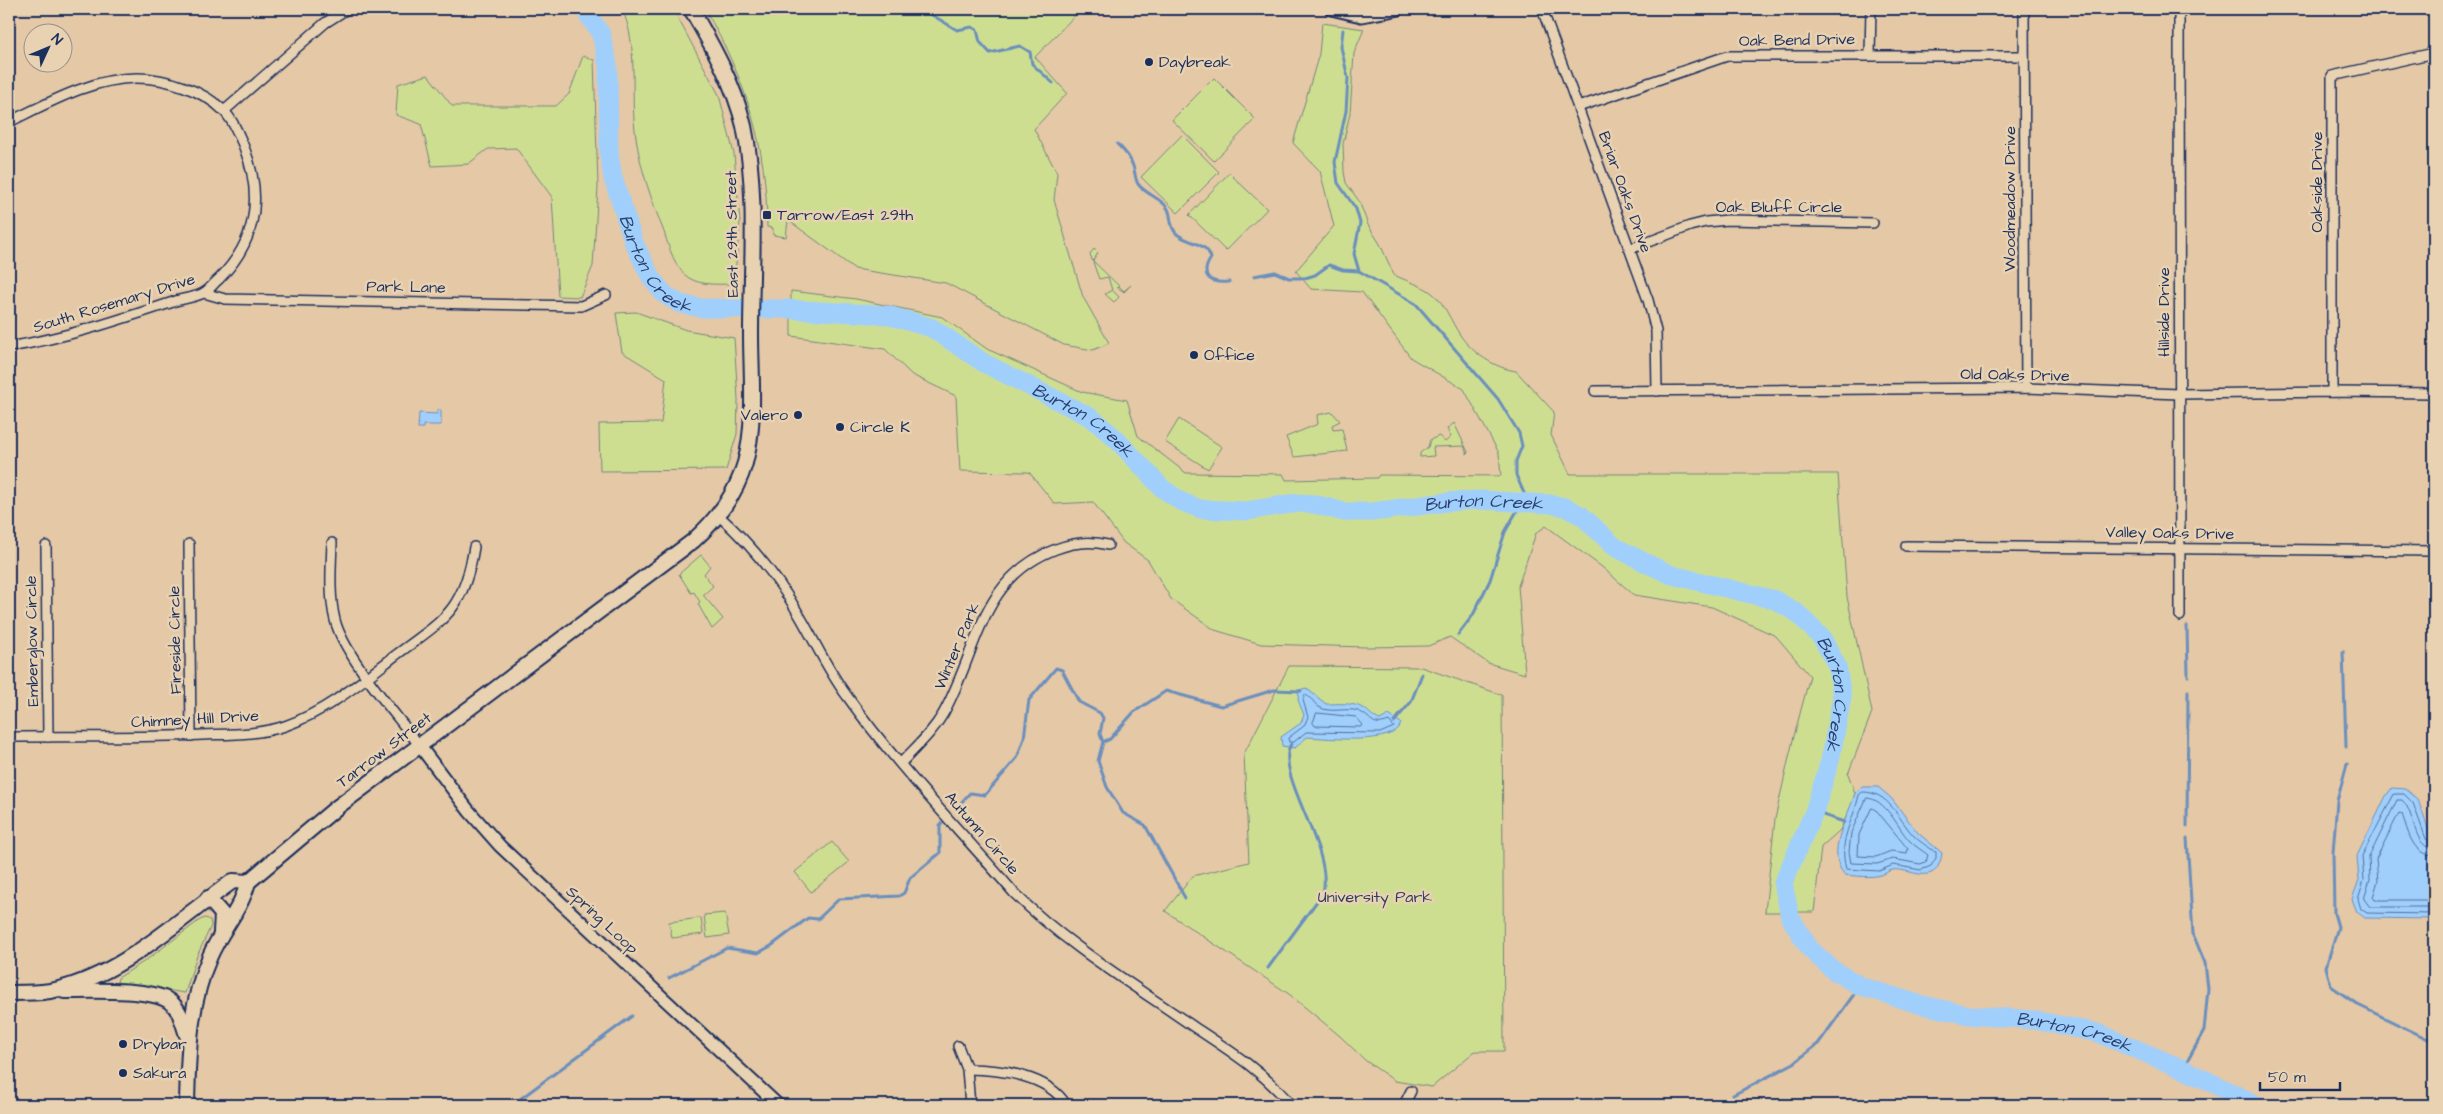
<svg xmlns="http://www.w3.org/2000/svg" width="2443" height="1114" viewBox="0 0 2443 1114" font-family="'Architects Daughter',sans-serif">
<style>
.green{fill:#cede91;stroke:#748678}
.water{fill:#a0cffc;stroke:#6b8fbd}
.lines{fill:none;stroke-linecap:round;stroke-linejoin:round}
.shore{stroke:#506f9d;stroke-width:1}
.stream{stroke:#6b8fbd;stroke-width:3}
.river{stroke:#a0cffc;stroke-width:19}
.minor-casing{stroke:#1b2f5e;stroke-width:12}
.tertiary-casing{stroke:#1b2f5e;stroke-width:15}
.secondary-casing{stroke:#1b2f5e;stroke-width:18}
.minor{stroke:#e8d2b1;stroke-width:9}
.tertiary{stroke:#e8d2b1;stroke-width:11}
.secondary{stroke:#e8d2b1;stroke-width:14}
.poi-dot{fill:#1b2f5e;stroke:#e8d2b1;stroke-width:2}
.labels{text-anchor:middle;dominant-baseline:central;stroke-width:5;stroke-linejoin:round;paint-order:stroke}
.street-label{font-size:16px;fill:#1b2f5e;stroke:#e8d2b1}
.poi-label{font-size:16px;fill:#1b2f5e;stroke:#e8d2b1;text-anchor:start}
.park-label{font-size:16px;fill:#2d4063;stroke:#e8d2b1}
.water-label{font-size:18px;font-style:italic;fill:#283f6e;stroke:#e8d2b1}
</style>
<rect width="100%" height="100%" fill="#e5c8a6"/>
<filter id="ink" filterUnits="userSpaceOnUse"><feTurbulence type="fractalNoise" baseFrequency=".02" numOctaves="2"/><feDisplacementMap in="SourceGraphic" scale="10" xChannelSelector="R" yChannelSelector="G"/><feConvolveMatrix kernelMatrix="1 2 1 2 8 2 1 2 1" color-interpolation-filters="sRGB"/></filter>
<g filter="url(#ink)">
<g class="green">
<path d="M622,9H673L719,95L734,154L740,222L734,284C720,284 702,286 689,278C675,269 669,247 664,232C651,198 639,166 635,130C630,90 639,46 622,9Z"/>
<path d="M705,9H1081L1035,57L1067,93L1034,129L1057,173L1054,200L1083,297L1109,343L1093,350L1064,345L946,283L855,269L788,220L786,237L773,235V228L767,227C767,143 746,81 705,9Z"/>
<path d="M1322,23L1364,29L1354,53L1350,113L1343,144L1344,172L1346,183L1359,201L1368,225L1380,244L1394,275C1406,281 1422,285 1432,293C1445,303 1451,322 1460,335C1472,353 1495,368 1516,371L1554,412L1551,435L1570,474H1838L1847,597L1872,712L1848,774L1855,793L1852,804L1840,830L1821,847L1814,912H1765L1775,819L1793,740L1810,676L1776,636L1712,607L1634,595L1602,567L1546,526L1536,533L1518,586L1525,674L1488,663L1450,637L1428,646L1367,647L1261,644L1215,630L1171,599L1148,560L1124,543L1093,502L1055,504L1029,472L960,471L956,396L912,375L885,349L791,336V291L856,299L942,317L987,349L1082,392L1127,400L1138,436L1186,473L1283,474L1286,480L1377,478L1379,475L1501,476L1499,453L1464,389L1411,358L1362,292L1311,289L1296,271L1334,226L1320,171L1293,143L1319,54Z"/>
<path d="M583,56L594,60L598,187L593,266L580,297L558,296L552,197L516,148L488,149L468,164L432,166L421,124L396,115L398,84L428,75L452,106H556L569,94Z"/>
<path d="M1214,78L1255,119L1214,161L1172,120Z"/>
<path d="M1182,135L1219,172L1178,213L1141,177Z"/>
<path d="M1229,173L1267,209L1226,251L1189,215Z"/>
<path d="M1094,249L1098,253L1093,261L1124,291L1131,285L1124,292L1117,287L1113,291L1119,297L1114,302L1105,294L1112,290L1108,277L1099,279L1090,254Z"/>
<path d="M636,312L686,330L734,338L738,400L737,434L726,470L600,471L599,424L661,423L666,379L622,352L616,313Z"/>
<path d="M1332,412L1340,421L1332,425L1333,430L1342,429L1347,451L1294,457L1286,437L1318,424L1317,415Z"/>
<path d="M1179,419L1222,447L1208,469L1165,442Z"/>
<path d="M1454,423L1468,452L1467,454L1464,446L1433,447L1434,456L1420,457V453L1428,447L1430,440L1439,436L1445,442L1451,437L1447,429Z"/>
<path d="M701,555L710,566L704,574L713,586L703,595L723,619L712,629L698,604L700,602L694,592L691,593L679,574Z"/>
<path d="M1289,666L1421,667L1502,695L1504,1051H1475L1432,1087L1395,1081L1366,1061L1340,1036L1289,994L1165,911L1193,876L1249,862L1244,754Z"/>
<path d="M832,842L849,862L811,892L795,872Z"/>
<path d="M725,913L729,935L707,938L704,915Z"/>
<path d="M205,918L210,920L211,926L196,958L185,993L117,982L118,978L145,961L200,920Z"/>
<path d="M701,918L703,934L672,938L669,922Z"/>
</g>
<g class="water">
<path d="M437,410H441V425H423V428H418L419,413L437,414Z"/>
<path d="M1306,688L1326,704C1338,704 1352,702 1363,708C1370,712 1372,717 1380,720L1389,715L1401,723C1397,746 1326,738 1307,737L1295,748L1282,746L1281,737L1301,723L1304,715L1298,700L1299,690Z"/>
<path d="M1862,787H1878L1891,798L1918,833L1942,853C1937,890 1910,867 1892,870C1888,871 1885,874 1881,875C1871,878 1856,876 1845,875C1824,853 1849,816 1855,793Z"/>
<path d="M2392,788L2406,789L2418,800L2431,837L2434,838V919L2365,918L2357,912L2352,899L2359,880L2357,856L2386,796Z"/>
</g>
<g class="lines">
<g class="shore">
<path d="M1305,695C1313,698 1313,703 1319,707C1330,714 1346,707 1358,711C1373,717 1370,728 1389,721L1394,727L1380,733L1306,732L1294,742H1289L1288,738L1304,726L1308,717L1303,700Z"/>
<path d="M1317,713L1356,717L1363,725L1360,727L1315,726L1313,723Z"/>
<path d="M1863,792C1890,792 1897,818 1914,836C1920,842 1928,847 1936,852V858L1931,866L1921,870L1893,865L1879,871L1846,869C1838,838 1853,823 1859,795Z"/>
<path d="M1867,798C1886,799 1897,827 1909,840C1914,846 1922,850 1928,855L1926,862L1920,864L1893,859L1877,864L1851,863L1849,852L1851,833Z"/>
<path d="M1872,808L1877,811L1908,849L1907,853L1891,851L1876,857L1858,856L1859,835Z"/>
<path d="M2434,843L2426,839L2413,803L2404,794H2394L2362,856L2364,880L2358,899L2361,909L2367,913L2434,914"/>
<path d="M2434,849C2412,847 2416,813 2402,800H2397L2369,857L2370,880L2364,899L2370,907H2434"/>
<path d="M2434,856C2412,855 2408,831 2402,814L2399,813L2376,859L2378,881L2373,897L2375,900H2434"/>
</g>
<g class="stream">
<path d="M922,9L957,30L972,27L977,30L980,42L990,53L1020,46L1030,52L1032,64L1053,83"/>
<path d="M1343,30L1341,47L1348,78L1346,111L1335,162L1338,183L1356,209L1360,223L1354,254L1359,271L1416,304L1498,399L1519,433L1522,446L1516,461V475L1528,502"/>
<path d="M1117,144C1124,150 1130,157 1133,166C1135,171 1135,179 1138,184C1146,195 1162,198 1168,209C1172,217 1169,227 1177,234C1187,243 1207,242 1211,258C1199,276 1210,284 1229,282"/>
<path d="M1254,276L1275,272L1289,278H1305L1315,275L1329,265L1343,270L1359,271"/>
<path d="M2187,626L2188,676"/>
<path d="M1458,635L1473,615L1490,580L1505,532L1522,502"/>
<path d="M2343,651L2346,747"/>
<path d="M1394,722L1411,702L1422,674"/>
<path d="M1103,742L1110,739L1134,712L1166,691L1221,706L1274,690L1301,691"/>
<path d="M2347,764L2337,801L2333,853L2334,913L2338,927L2326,967L2331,986L2358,1005L2434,1042"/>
<path d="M957,807L970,793L985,795L1017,758L1024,738L1029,700L1056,668L1062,670L1079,702L1100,713L1103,718L1100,734L1103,742L1098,761L1107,787L1123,813L1145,825L1185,898"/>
<path d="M1814,812L1844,822"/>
<path d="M2187,826L2188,691"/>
<path d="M1268,968L1323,893C1334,848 1273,773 1291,744"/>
<path d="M669,978L727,948L758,953L771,946L808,918L818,919L839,899L899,896L904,893L910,878L940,853V825L942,823"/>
<path d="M2183,1069L2204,1031L2208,989L2205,963L2193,934L2187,838"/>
<path d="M1733,1095L1794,1063L1818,1044L1860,986"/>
<path d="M512,1105L632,1016"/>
</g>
<path class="river" id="s1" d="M584,9L601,34L608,65L609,154L613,178L634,243L651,278L664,294L680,304L702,308L786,309L887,315L932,328L984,363L1092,418L1116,439L1163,489L1182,502L1200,509L1246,511L1296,503L1314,504L1344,512H1372L1447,502L1480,500L1550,504L1565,507L1582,516L1615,547L1650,565L1672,575L1775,600L1796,612L1822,638L1837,666L1842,697L1830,761L1814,812L1783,883L1790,917L1810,949L1833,970L1860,986L1918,1004L1969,1015L2034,1020L2098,1033L2183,1069L2257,1105"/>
<g class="minor-casing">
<g id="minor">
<path d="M1542,9L1648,300L1656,331L1657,391"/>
<path d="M2024,9L2026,388"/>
<path d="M2179,9L2180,616"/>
<path d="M1870,54L1871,9"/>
<path d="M1578,107L1727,56H2024"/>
<path d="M224,111L325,23L347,9"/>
<path d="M9,122C48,103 92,78 137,78C166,78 203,90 224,111C233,120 239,135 244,147C263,196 257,241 219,279C214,283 210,289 205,292C197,298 182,298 173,302C119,320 65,338 9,347"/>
<path d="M1630,249L1690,226L1706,222L1728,220L1873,223"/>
<path d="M204,293L225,299L581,306L606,295"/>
<path d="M1595,391L2026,388L2179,394L2332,392L2434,393"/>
<path d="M2332,392V76L2434,53"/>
<path d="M718,515C752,545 779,579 801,618C816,644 829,672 847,696C896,765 959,829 1014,893C1068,946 1132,984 1194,1027C1229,1050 1264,1072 1291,1105"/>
<path d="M332,543C331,568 329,596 335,620C344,656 396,714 419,745"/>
<path d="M189,544L191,736"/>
<path d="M46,546L48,737"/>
<path d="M1906,546L2434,551"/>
<path d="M9,737C73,736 138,738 202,735C230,734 258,735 285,726C327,711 361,682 396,655C445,619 464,610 474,547"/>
<path d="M901,763C916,747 932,733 943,714C978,652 979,578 1056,549C1074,542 1090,540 1108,545"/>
<path d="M958,1046L967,1069L970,1105"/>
<path d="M967,1069C998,1069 1049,1075 1066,1105"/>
<path d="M1404,1105L1411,1091"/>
</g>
</g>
<g class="tertiary-casing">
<g id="tertiary">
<path d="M1331,9L1361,16L1399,9"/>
<path d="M419,745L469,811L500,846L778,1105"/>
</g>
</g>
<g class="secondary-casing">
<g id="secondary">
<path d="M208,898L222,914L221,932"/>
<path d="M64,991C88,991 150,988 169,1001C181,1009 183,1025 188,1038"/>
<path d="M9,993C23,992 40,994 55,990C124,974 176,921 233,881L248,882L336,808L693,541C717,519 736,495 745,463C756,423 751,376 751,334C751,267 758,192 744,126C734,84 712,45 691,9"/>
<path d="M187,1105C188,1054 189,1004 210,956C221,930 241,910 248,882"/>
</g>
</g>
<use href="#minor" class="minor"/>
<use href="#tertiary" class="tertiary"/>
<use href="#secondary" class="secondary"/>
</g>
</g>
<g class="poi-dot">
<circle cx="1149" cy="62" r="5"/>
<rect x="762" y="210" width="10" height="10" rx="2.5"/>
<circle cx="1194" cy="355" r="5"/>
<circle cx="798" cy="415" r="5"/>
<circle cx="840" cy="427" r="5"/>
<circle cx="123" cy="1044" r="5"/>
<circle cx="123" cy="1073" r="5"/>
</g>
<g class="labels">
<g class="street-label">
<text transform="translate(1797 40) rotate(-1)">Oak Bend Drive</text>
<text transform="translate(2317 182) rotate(-90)">Oakside Drive</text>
<text transform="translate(1625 192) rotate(70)">Briar Oaks Drive</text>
<text transform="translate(2010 199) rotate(-90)">Woodmeadow Drive</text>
<text x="1779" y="207">Oak Bluff Circle</text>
<text transform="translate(732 234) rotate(-91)">East 29th Street</text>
<text transform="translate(406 287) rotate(1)">Park Lane</text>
<text transform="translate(114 303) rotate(-17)">South Rosemary Drive</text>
<text transform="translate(2164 312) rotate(-90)">Hillside Drive</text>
<text transform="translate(2015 375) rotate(1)">Old Oaks Drive</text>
<text transform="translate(2170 533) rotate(1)">Valley Oaks Drive</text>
<text transform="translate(175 640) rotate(-91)">Fireside Circle</text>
<text transform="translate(32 641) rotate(-91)">Emberglow Circle</text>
<text transform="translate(957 646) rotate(-67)">Winter Park</text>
<text transform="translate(195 719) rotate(-3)">Chimney Hill Drive</text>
<text transform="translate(384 750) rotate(-37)">Tarrow Street</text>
<text transform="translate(982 833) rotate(49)">Autumn Circle</text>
<text transform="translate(602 920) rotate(43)">Spring Loop</text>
</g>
<g class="poi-label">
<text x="1159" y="62">Daybreak</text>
<text x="777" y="215">Tarrow/East 29th</text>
<text x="1204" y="355">Office</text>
<text x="788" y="415" text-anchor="end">Valero</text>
<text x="850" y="427">Circle K</text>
<text x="133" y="1044">Drybar</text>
<text x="133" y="1073">Sakura</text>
</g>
<g class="park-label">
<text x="1375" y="897">University Park</text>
</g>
<g class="water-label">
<text stroke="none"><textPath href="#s1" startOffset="274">Burton Creek</textPath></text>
<text stroke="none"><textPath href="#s1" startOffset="754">Burton Creek</textPath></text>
<text stroke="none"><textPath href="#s1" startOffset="1189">Burton Creek</textPath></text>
<text stroke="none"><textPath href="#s1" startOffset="1625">Burton Creek</textPath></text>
<text stroke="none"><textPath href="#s1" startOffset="2180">Burton Creek</textPath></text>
</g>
</g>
<rect width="2443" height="1114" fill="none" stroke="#e8d2b1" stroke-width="30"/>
<rect x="15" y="15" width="2413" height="1084" fill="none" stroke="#1b2f5e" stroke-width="2" filter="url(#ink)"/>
<g transform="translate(48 48) rotate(46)"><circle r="24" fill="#e8d2b1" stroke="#969190"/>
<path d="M0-4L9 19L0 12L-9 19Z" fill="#1b2f5e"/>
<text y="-8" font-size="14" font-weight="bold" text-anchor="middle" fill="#1b2f5e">N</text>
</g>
<path d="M2260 1082v8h80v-8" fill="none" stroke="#1b2f5e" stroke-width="2.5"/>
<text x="2268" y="1082" font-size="15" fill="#1b2f5e" stroke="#e8d2b1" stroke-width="4" paint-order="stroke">50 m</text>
</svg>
